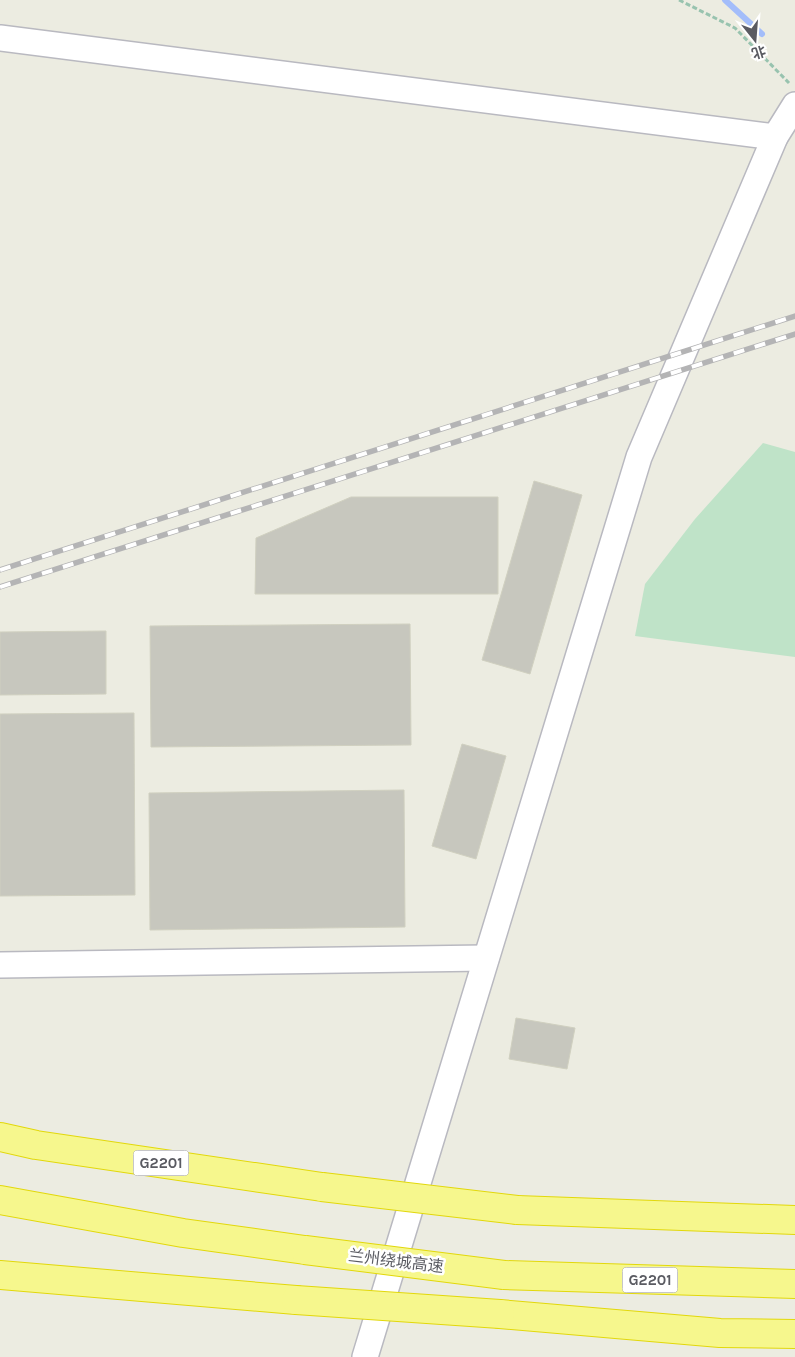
<svg xmlns="http://www.w3.org/2000/svg" width="795" height="1357" viewBox="0 0 795 1357" font-family="Karla,'Noto Sans SC',sans-serif">
<style>
.green{fill:#bfe3c8}
.lines{fill:none;stroke-linecap:round;stroke-linejoin:round}
.stream{stroke:#a3bdfa;stroke-width:6}
.building{fill:#c7c7be;stroke:#d0d0c0}
.street-casing{stroke:#b9b9c0;stroke-width:28}
.highway-casing{stroke:#e2d80b;stroke-width:30}
.path{stroke:#98c3af;stroke-width:3;stroke-dasharray:5 2.5;stroke-linecap:butt}
.street{stroke:#fff;stroke-width:25}
.highway{stroke:#f6f78d;stroke-width:28}
.rail-casing{stroke:#b4b4b5;stroke-width:5.5}
.rail{stroke:#fff;stroke-width:4;stroke-dasharray:11;stroke-linecap:butt}
.highway-bridge-casing{stroke:#e2d80b;stroke-width:30;stroke-linecap:butt}
.highway-bridge{stroke:#f6f78d;stroke-width:28}
.labels{text-anchor:middle;dominant-baseline:central;stroke-width:5;stroke-linejoin:round;paint-order:stroke}
.shield{fill:#fff;stroke:#8c8c91;stroke-width:1}
.shield-label{font-size:15px;font-weight:bold;fill:#5a5b62}
.street-label{font-size:16px;fill:#5a5b62;stroke:#fff}
</style>
<rect width="100%" height="100%" fill="#ecece1"/>
<path class="green" d="M763,443L795,452V657L635,636L645,584L695,519Z"/>
<g class="lines">
<path class="stream" d="M725,0L762,34"/>
</g>
<g class="building">
<path d="M534,481L582,495L530,674L482,660Z"/>
<path d="M351,497H498V594H255L256,538Z"/>
<path d="M410,624L411,745L151,747L150,626Z"/>
<path d="M106,631V694L0,695V632Z"/>
<path d="M134,713L135,895L0,896V714Z"/>
<path d="M462,744L506,756L476,859L432,846Z"/>
<path d="M404,790L405,927L150,930L149,793Z"/>
<path d="M516,1018L575,1028L567,1069L509,1059Z"/>
</g>
<g class="lines">
<g class="street-casing">
<g id="street">
<path d="M0,38L775,137"/>
<path d="M0,965L486,958"/>
<path d="M365,1357L639,457L775,137L795,105"/>
</g>
</g>
<g class="highway-casing">
<g id="highway">
<path d="M0,1137L36,1145L322,1187"/>
<path d="M0,1200L183,1233L305,1250"/>
<path d="M517,1210L795,1220"/>
<path d="M0,1275L296,1300"/>
<path d="M504,1275L795,1284"/>
<path d="M500,1314L720,1333L795,1334"/>
</g>
</g>
<path class="path" d="M679,0L735,28L789,83"/>
<use href="#street" class="street"/>
<use href="#highway" class="highway"/>
<g class="rail-casing">
<g id="rail">
<path d="M0,570L795,316"/>
<path d="M0,587L795,334"/>
</g>
</g>
<use href="#rail" class="rail"/>
<g class="highway-bridge-casing">
<g id="highway-bridge">
<path d="M322,1187L517,1210"/>
<path d="M305,1250L504,1275"/>
<path d="M296,1300L500,1314"/>
</g>
</g>
<use href="#highway-bridge" class="highway-bridge"/>
</g>
<g class="labels">
<g class="shield">
<rect x="133.5" y="1150.5" width="55" height="25" rx="4"/>
<rect x="622.5" y="1267.5" width="55" height="25" rx="4"/>
</g>
<g class="shield-label">
<text x="161" y="1163">G2201</text>
<text x="650" y="1280">G2201</text>
</g>
<g class="street-label">
<text transform="translate(396 1261) rotate(7)">兰州绕城高速</text>
</g>
</g>
<g transform="translate(755 40) rotate(163)" stroke="#ffffff" stroke-width="4" paint-order="stroke">
<path d="M0-4L9 19L0 12L-9 19Z" fill="#5a5b62"/>
<text y="-8" font-size="14" font-weight="bold" text-anchor="middle" fill="#5a5b62">北</text>
</g>
</svg>
